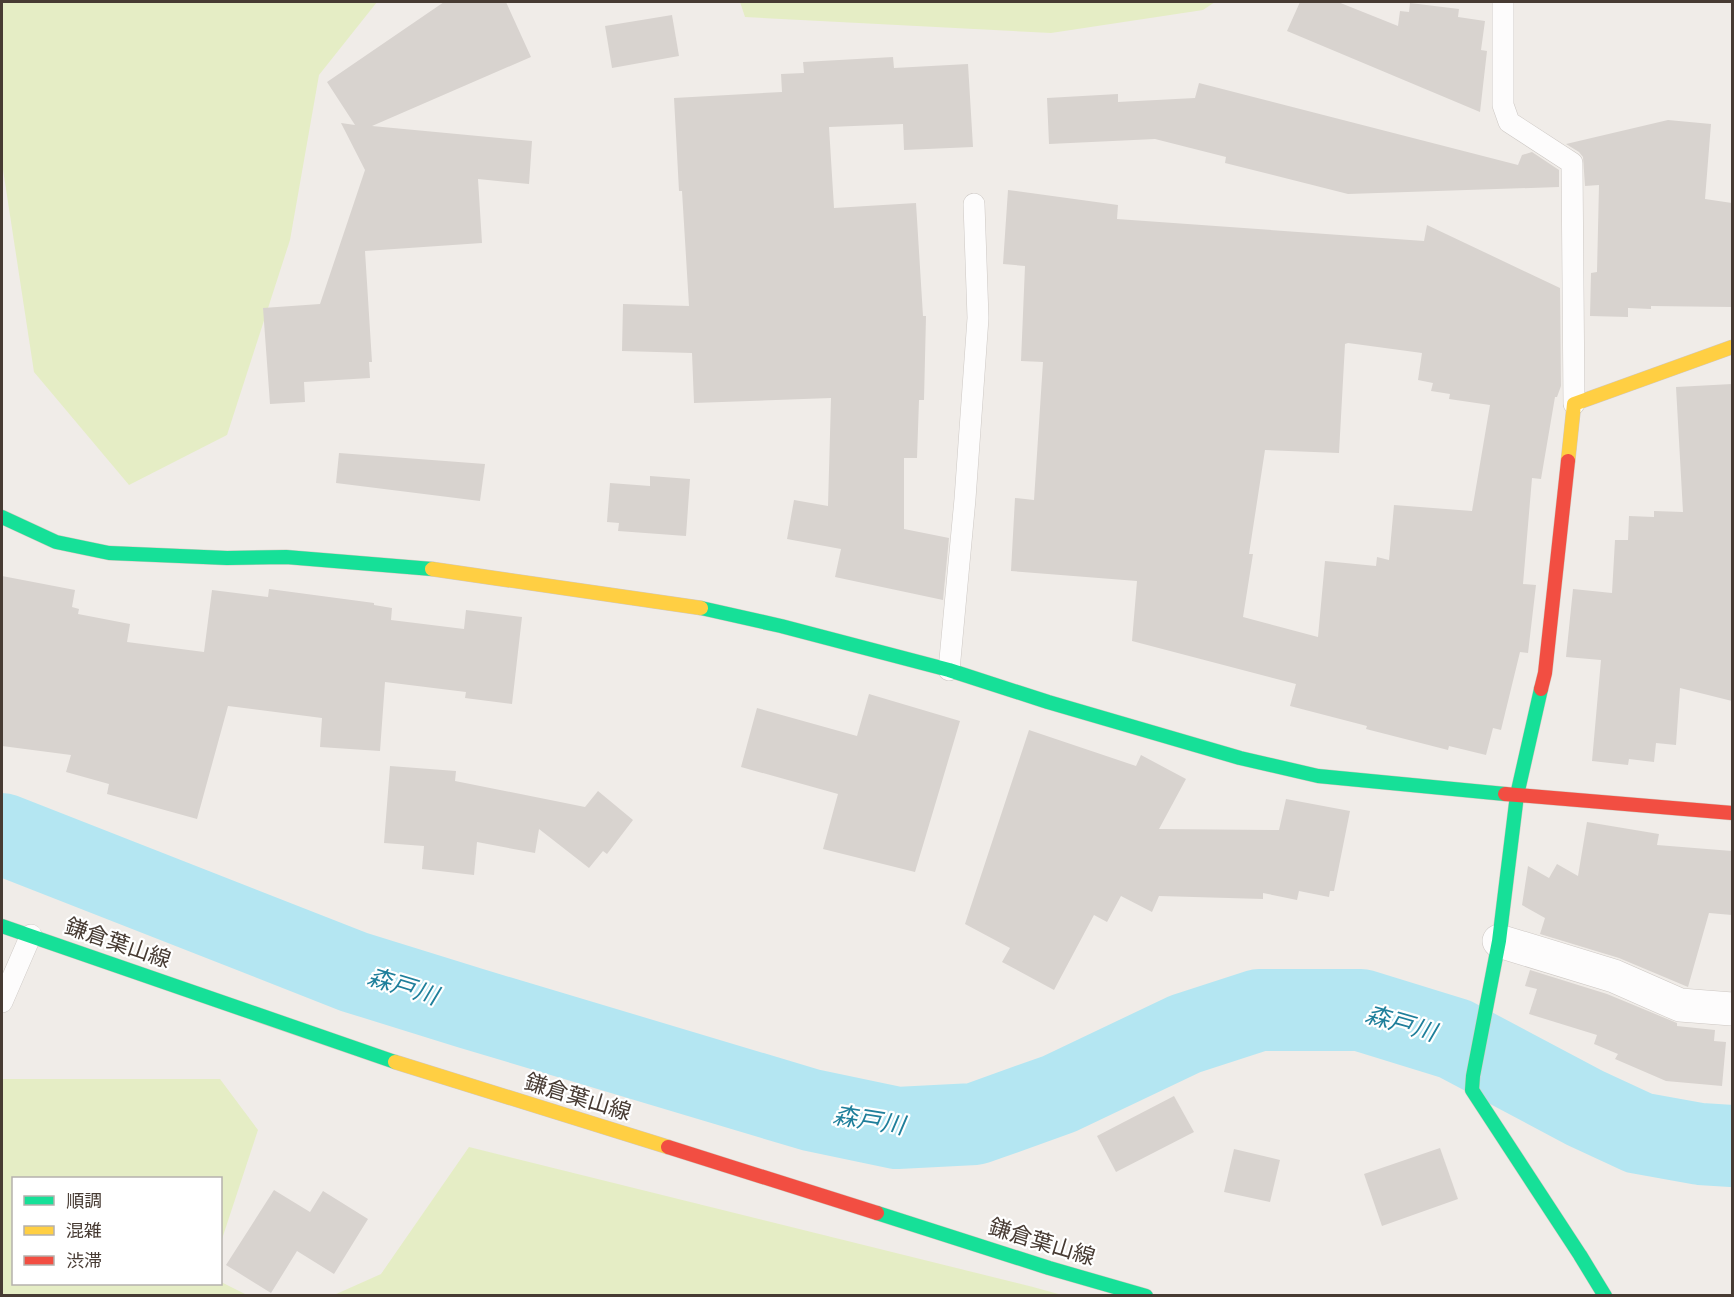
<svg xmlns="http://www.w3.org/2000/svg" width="1734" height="1297" viewBox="0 0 1734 1297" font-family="Figtree,'Noto Sans JP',sans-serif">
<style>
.green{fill:#e5edc5}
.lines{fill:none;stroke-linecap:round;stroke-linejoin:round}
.river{stroke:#b4e6f2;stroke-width:82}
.building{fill:#d8d3cf;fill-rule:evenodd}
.lane-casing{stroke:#cdc8c4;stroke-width:22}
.street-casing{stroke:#cdc8c4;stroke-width:34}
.fast-casing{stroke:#d2c9bf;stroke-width:15}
.slow-casing{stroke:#d2c9bf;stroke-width:15}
.jam-casing{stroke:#d2c9bf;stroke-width:15}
.lane{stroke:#fdfcfc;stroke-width:21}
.street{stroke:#fdfcfc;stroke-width:33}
.fast{stroke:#16e098;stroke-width:14}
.slow{stroke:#ffcf43;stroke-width:14}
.jam{stroke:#f24e42;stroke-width:14}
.labels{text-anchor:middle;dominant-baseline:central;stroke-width:4.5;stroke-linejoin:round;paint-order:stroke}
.street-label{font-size:22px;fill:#473b33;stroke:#fff}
.water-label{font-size:24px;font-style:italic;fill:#1f7f9b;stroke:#fff}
</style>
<rect width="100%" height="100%" fill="#f0ece8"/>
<g class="green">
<path d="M2,2H377L319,75L290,240L227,435L129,485L34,372L2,163Z"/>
<path d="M740,2H1215L1203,10L1051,33L745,17Z"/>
<path d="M2,1079H220L258,1130L221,1242L220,1178H14V1284H220L221,1282L247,1295H2Z"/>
<path d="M469,1147L1033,1287L1062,1295H334L381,1274Z"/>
</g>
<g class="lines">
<path class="river" d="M2,834L354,972L470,1008L811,1110L897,1128L975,1124L1059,1094L1185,1034L1259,1010H1361L1455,1039L1585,1108L1639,1133L1700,1144L1732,1146"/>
</g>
<g class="building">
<path d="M444,2H506L531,57L372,126L532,141L529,184L478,179L482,243L365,251L372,362H369L370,378L304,382L305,402L270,404L263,308L320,304L365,170L341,123L355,125L327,82Z"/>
<path d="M1300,2H1338L1398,26L1400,11L1409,12L1410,3L1459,9L1458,17L1485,21L1481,50L1487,51L1480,112L1287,31Z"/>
<path d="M672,15L679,56L612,68L605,26Z"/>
<path d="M893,57L894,68L968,64L973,147L904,150L903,124L829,127L834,208L916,203L923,316H926L924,400H919L917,458H904V529L949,538L943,600L835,577L841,549L787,539L794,500L828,506L831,398L694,403L692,353L622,351L623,304L689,306L682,191H679L674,98L782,92L781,74L804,73L803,62Z"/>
<path d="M1199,83L1518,165L1522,155L1532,152L1559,170V187L1348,194L1225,163L1226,157L1155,139L1049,144L1047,98L1118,94V102L1195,98Z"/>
<path d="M1668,120L1711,124L1705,199L1732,203V307L1651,306V309L1628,308V317L1590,316L1591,273L1597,272L1599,185L1585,186L1583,157L1579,152L1566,144Z"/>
<path d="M1008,190L1118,205L1117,219L1424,241L1427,225L1560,288L1561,386L1557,397H1555L1541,479L1532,478L1523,584L1536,585L1528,653L1520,652L1501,730L1493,728L1486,755L1449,746L1448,750L1366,729L1367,726L1290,706L1296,684L1132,641L1137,581L1011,571L1015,498L1034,500L1043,362L1021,361L1025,266L1003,264ZM1348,343L1422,353L1418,380L1433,383L1431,391L1450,394L1449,399L1490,405L1472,511L1394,505L1389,560L1377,557L1376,566L1325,561L1318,637L1243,617L1253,554H1249L1265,450L1339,453L1345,344Z"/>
<path d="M1732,384V701L1680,688L1676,745L1656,743L1654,762L1629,759L1628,765L1592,761L1601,660L1566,657L1573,589L1612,593L1615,540H1628L1629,516L1654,517V511L1683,512L1676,387Z"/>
<path d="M339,453L485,464L480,501L336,483Z"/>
<path d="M650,476L690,479L686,536L618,531L619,523L607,522L610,483L650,486Z"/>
<path d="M2,576L75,590L72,607L79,609L78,614L130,624L127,642L204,652L212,590L268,597L269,589L374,603V605L392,608L391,620L464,629L466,610L522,617L512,704L465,698L466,692L385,682L380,751L320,747L322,718L228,706L197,819L107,794L109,784L66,772L71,755L2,746Z"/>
<path d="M869,694L960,721L915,872L823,849L838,794L741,767L757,708L857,736Z"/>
<path d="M1029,730L1136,766L1141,755L1186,779L1159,829L1279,830L1286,799L1350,811L1334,891H1330L1329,897L1299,891L1297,900L1263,893V899L1159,896L1152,912L1121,896L1107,922L1094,915L1054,990L1002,962L1010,948L965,924Z"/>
<path d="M390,766L456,771L455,781L585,807L598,791L633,820L607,854L603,851L589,868L539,829L535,853L477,842L474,875L422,869L424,846L384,843Z"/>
<path d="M1587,822L1659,834L1657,845L1732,851V915L1709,913L1688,987L1619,958L1540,934L1545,918L1522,905L1528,866L1549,878L1557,864L1578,876Z"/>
<path d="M1530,970L1607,994L1677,1023V1026L1715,1030L1714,1041L1726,1042L1722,1086L1666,1081L1615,1059L1618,1054L1594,1044L1597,1035L1529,1014L1537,989L1525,986Z"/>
<path d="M1174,1096L1194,1132L1116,1172L1097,1136Z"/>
<path d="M1440,1148L1458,1199L1382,1226L1364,1174Z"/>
<path d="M1234,1149L1280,1160L1270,1202L1224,1192Z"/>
<path d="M274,1190L310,1212L323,1191L368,1219L334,1274L297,1251L271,1293L226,1265Z"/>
</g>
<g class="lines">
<g class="lane-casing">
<g id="lane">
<path d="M1503,2V105L1509,122L1572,163L1574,404"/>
<path d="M949,670L965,499L978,318L974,204"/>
<path d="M2,1002L31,935"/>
</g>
</g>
<g class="street-casing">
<path id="street" d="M1499,941L1614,976L1680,1005L1732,1009"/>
</g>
<g class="fast-casing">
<g id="fast">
<path d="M2,517L56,542L109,553L227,558L286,557L432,569"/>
<path d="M701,608L781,626L949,670L1048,702L1240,758L1318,776L1505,794"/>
<path d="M1541,689L1517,795L1499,941L1473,1076L1472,1090L1580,1255L1605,1296"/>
<path d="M2,926L395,1062"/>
<path d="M877,1213L1049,1268L1146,1296"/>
</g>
</g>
<g class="slow-casing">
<g id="slow">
<path d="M1568,461L1574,404L1732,347"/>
<path d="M432,569L701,608"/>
<path d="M395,1062L668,1147"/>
</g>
</g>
<g class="jam-casing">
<g id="jam">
<path d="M1541,689L1545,673L1568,461"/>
<path d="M1505,794L1732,813"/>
<path d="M668,1147L877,1213"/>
</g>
</g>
<use href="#lane" class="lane"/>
<use href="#street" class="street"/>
<use href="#fast" class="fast"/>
<use href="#slow" class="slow"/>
<use href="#jam" class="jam"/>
</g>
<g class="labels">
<g class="street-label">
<text transform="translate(118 943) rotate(19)">鎌倉葉山線</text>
<text transform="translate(578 1097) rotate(17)">鎌倉葉山線</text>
<text transform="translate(1042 1242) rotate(17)">鎌倉葉山線</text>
</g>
<g class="water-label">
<text transform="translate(403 986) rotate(17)">森戸川</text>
<text transform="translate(1401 1023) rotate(16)">森戸川</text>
<text transform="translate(869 1120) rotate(9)">森戸川</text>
</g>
</g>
<rect width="1734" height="1297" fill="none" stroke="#473b33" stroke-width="6"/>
<rect x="12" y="1177" width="210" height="108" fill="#ffffff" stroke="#b5b1ad" stroke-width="1.5"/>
<rect x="24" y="1196" width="30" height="9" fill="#16e098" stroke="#b5b1ad" stroke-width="1.5"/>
<text x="66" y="1207" font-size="18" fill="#473b33">順調</text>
<rect x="24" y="1226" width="30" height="9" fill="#ffcf43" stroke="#b5b1ad" stroke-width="1.5"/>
<text x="66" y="1237" font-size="18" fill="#473b33">混雑</text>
<rect x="24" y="1256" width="30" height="9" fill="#f24e42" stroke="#b5b1ad" stroke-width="1.5"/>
<text x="66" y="1267" font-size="18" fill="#473b33">渋滞</text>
</svg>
